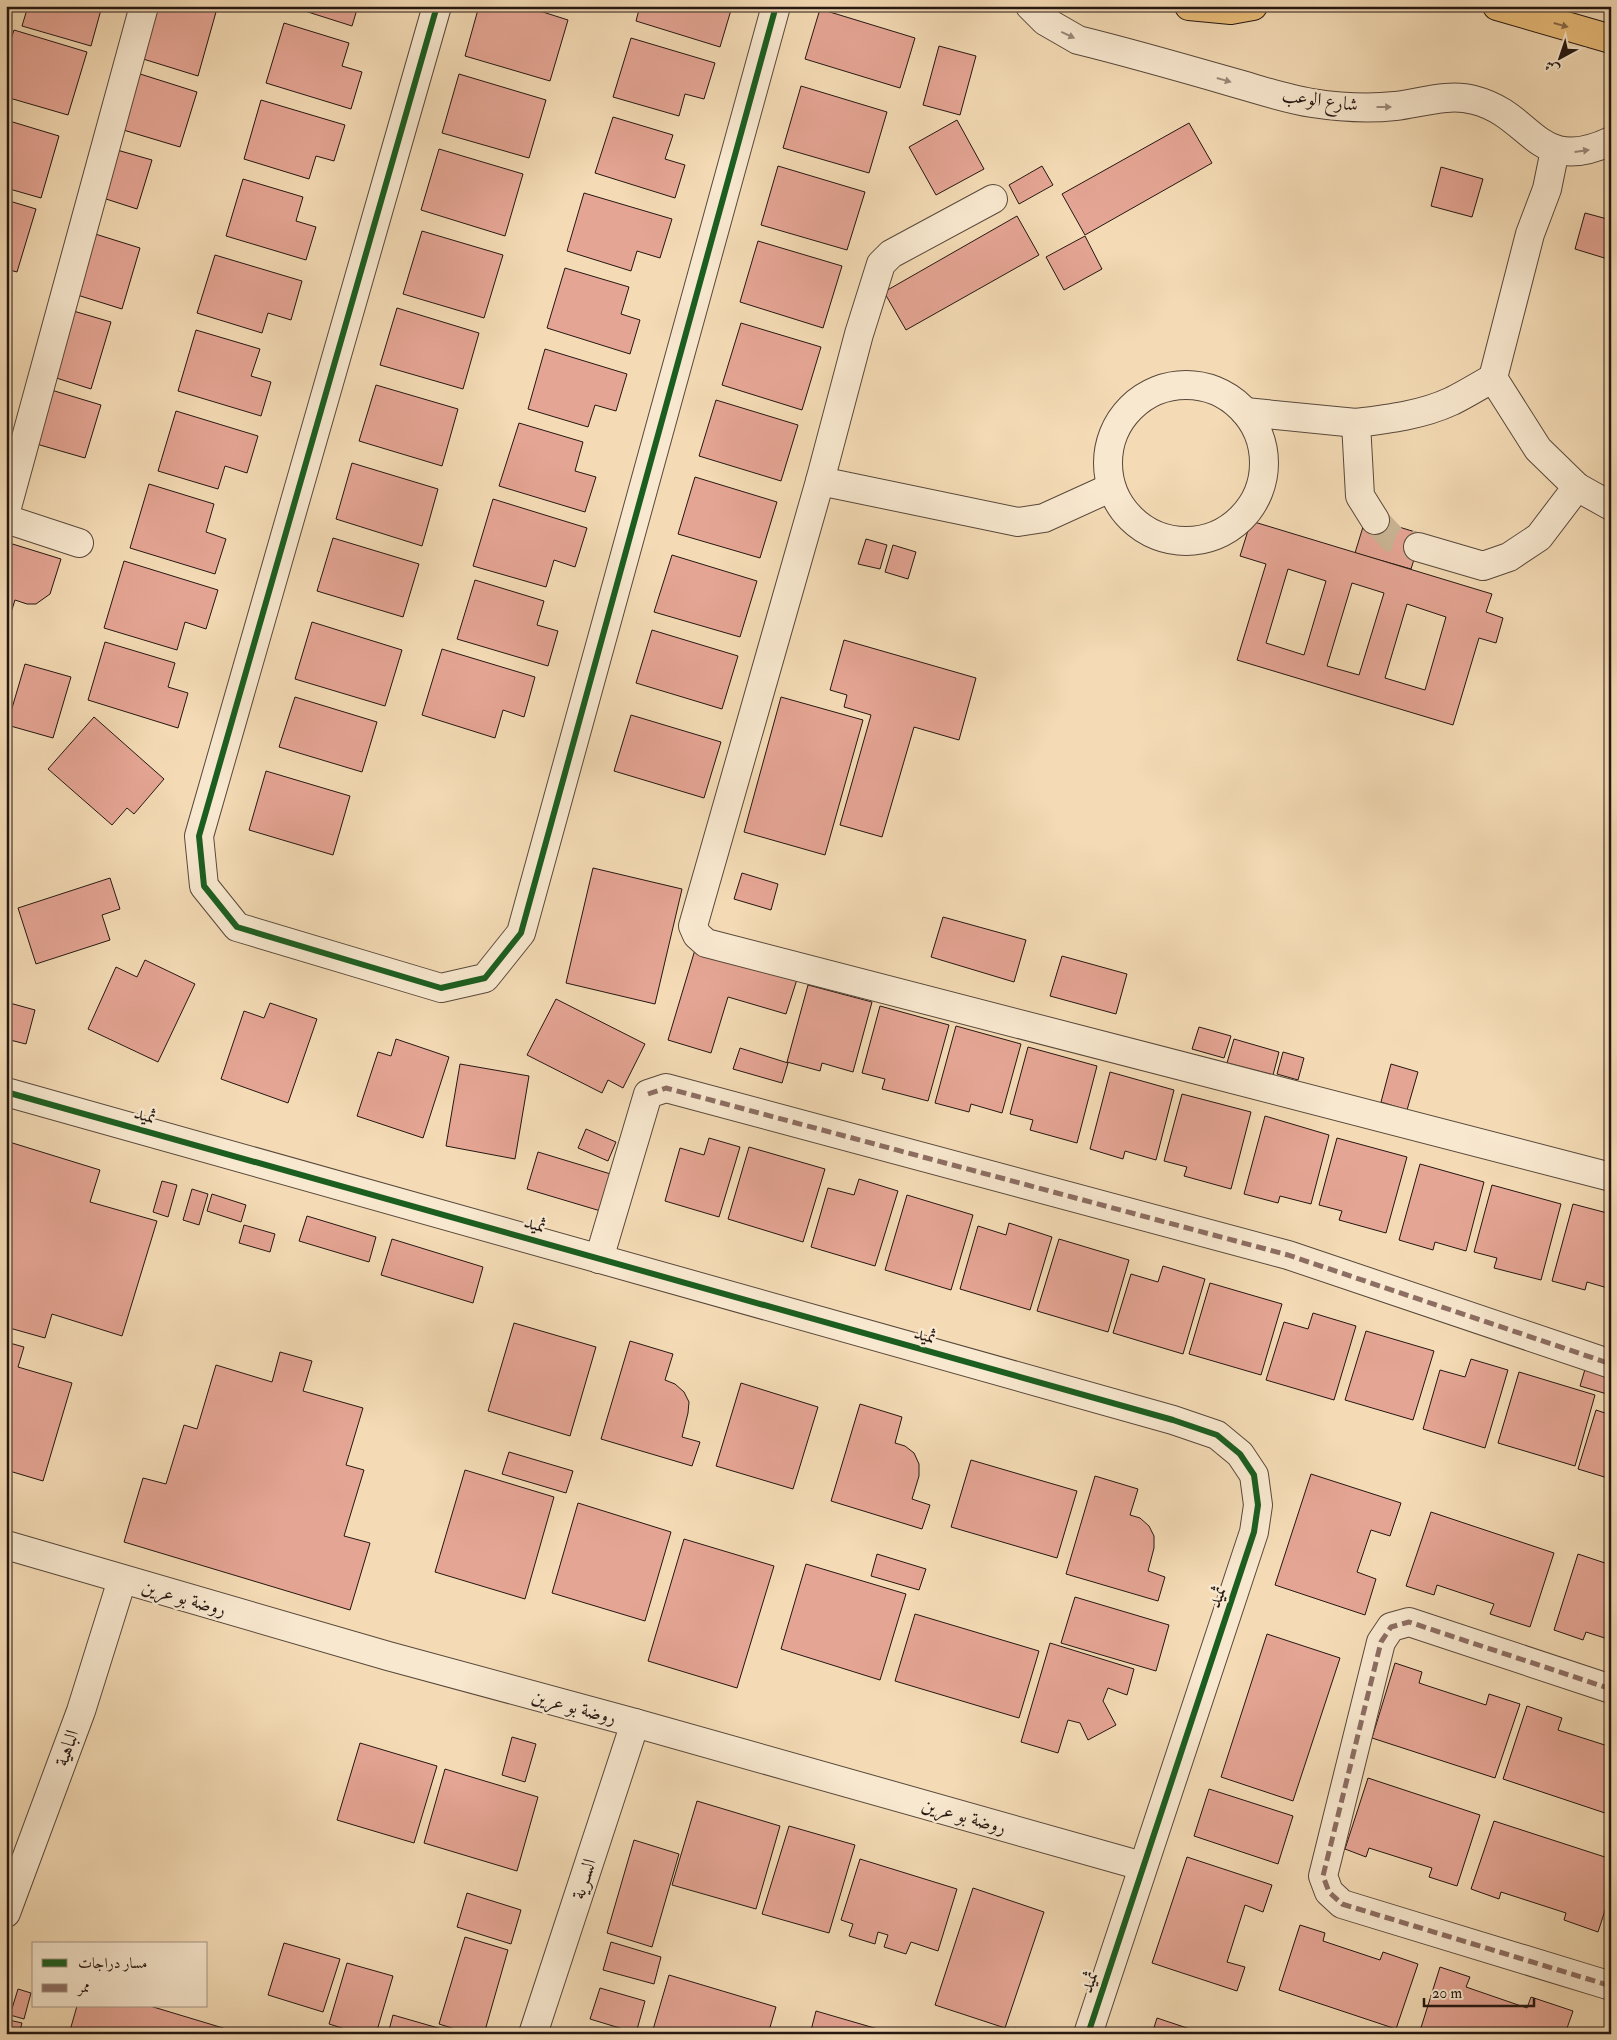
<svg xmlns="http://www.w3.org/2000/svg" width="1617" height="2040" viewBox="0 0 1617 2040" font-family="'IM FELL Double Pica',Amiri,serif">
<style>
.building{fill:#e5a594;stroke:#241712;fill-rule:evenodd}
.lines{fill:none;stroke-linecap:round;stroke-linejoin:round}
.minor-tunnel{stroke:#cab494;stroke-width:28;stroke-dasharray:28 14;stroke-linecap:butt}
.minor-casing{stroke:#58483b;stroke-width:30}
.major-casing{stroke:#241712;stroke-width:30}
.minor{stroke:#f8e8cf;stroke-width:28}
.major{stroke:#eabe7a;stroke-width:28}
.quiet{stroke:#8d6e63;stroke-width:5;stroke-dasharray:10 5;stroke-linecap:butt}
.cycleway-casing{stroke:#f8e8cf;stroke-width:9}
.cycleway{stroke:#1b5e20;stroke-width:6}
.oneway{fill:#876a46}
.oneway2{fill:#998a7a}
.labels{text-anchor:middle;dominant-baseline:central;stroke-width:5;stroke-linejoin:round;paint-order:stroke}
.street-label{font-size:19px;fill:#241712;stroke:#f8e8cf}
</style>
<rect width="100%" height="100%" fill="#f4dbb5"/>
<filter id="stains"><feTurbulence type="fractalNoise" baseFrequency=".004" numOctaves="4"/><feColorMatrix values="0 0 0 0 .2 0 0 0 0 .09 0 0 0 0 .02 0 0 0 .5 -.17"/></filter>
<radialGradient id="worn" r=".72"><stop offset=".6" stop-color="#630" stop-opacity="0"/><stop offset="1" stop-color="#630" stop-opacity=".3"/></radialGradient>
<g class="building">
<path d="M28,6H102L91,46L22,26Z"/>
<path d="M155,6H196L216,12L198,76L140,58Z"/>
<path d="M289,6H358L352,26Z"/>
<path d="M479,6H524L568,20L550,81L465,56Z"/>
<path d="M640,6H718L731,10L720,47L636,21Z"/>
<path d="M820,9L915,38L900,88L805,59Z"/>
<path d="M284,23L349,43L342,66L362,72L351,109L266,83Z"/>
<path d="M14,30L87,52L68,115L6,97V54Z"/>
<path d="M631,38L715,63L704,99L685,94L679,116L613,97Z"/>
<path d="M939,46L976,56L960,115L923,105Z"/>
<path d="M137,73L197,92L180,147L120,129Z"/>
<path d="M459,74L546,100L529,158L442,133Z"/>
<path d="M801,86L887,112L869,173L783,148Z"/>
<path d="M261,100L345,125L334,161L316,156L309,179L244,159Z"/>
<path d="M613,117L673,135L665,159L685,165L675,198L595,173Z"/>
<path d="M6,120L59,136L41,198L6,188Z"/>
<path d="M957,120L984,169L936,195L909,147Z"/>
<path d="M1189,123L1212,163L1085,235L1062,194Z"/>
<path d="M439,149L523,174L505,236L421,210Z"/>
<path d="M117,150L152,160L137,209L103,198Z"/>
<path d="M778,166L865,192L847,250L761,225Z"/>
<path d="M1042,166L1053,185L1019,204L1009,185Z"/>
<path d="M1441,167L1483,179L1472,217L1431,206Z"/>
<path d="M243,179L303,197L296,221L316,227L306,260L226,236Z"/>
<path d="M584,193L672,219L660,258L637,251L631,271L567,251Z"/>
<path d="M6,200L36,209L17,272L6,269Z"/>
<path d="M1585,213L1611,220V260L1575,249Z"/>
<path d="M1017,216L1039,255L906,330L884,292Z"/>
<path d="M422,231L503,255L484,318L403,294Z"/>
<path d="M92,233L140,248L122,309L74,294Z"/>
<path d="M1085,236L1102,269L1064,290L1046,257Z"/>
<path d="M758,241L842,266L823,328L740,302Z"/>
<path d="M215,255L302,281L291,320L268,313L262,333L197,313Z"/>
<path d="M565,268L629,287L621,314L640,320L630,354L547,328Z"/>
<path d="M6,292L12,294L6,312Z"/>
<path d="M397,308L479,333L463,389L380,365Z"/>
<path d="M70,310L111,322L91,389L50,376Z"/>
<path d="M741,323L821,347L802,410L722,385Z"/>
<path d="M196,330L260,349L251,376L271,382L261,416L178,391Z"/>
<path d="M545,349L627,374L616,411L595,405L588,427L528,409Z"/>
<path d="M376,385L458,409L442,466L359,441Z"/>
<path d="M48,389L101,405L85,458L33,443Z"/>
<path d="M716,400L798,425L781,481L699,456Z"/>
<path d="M176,411L258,436L247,473L225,466L218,489L158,471Z"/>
<path d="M519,423L583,442L575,471L596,477L585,512L499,486Z"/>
<path d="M352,463L438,489L422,546L336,519Z"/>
<path d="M695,477L777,502L760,558L678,534Z"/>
<path d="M149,484L214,504L206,532L226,539L215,574L130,548Z"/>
<path d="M493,499L587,528L575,567L554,560L546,587L473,566Z"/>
<path d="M1366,517L1422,534L1411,569L1355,553Z"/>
<path d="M1251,521L1492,594L1486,612L1503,618L1496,643L1479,638L1453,725L1237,660L1266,564L1240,556ZM1288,569L1326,581L1304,655L1266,643ZM1352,583L1384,593L1359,675L1327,666ZM1407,604L1446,617L1425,690L1385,678Z"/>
<path d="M333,538L419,564L403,617L317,591Z"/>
<path d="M866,539L887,545L880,569L858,564Z"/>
<path d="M6,542L61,559L50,594L36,604H27L15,600L9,619L6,618Z"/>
<path d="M893,545L916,552L908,579L885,572Z"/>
<path d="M672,555L757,581L740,637L654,612Z"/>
<path d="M124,561L218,590L206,629L185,622L177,650L104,628Z"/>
<path d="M475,580L544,601L537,625L558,631L548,666L457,639Z"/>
<path d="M312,622L402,650L385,706L295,679Z"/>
<path d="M652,630L738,656L722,709L636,683Z"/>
<path d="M844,640L976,678L959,740L914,727L882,837L840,825L871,715L844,707L847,695L830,690Z"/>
<path d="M105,642L175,663L168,687L188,693L178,728L88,700Z"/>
<path d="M442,649L535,677L524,717L503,710L495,738L422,715Z"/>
<path d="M25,664L71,677L53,738L7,725Z"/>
<path d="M295,697L377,722L362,772L279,747Z"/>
<path d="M781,697L863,720L825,855L744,832Z"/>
<path d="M631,715L721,742L704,798L614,771Z"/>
<path d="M94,717L164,779L134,814L127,808L112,825L48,769Z"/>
<path d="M266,771L350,796L333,855L249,830Z"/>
<path d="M593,868L682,889L655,1004L566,983Z"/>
<path d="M742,873L778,884L771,910L734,899Z"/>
<path d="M110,878L120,909L102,915L110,940L36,964L18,908Z"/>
<path d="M943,917L1026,940L1014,982L931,957Z"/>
<path d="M697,943L799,973L786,1014L728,997L711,1053L668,1040Z"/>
<path d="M1062,956L1127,974L1116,1014L1050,996Z"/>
<path d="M145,960L195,984L158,1062L88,1029L116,967L137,977Z"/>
<path d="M808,985L872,1002L853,1072L822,1063L820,1071L787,1062Z"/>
<path d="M556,999L645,1044L623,1088L608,1080L602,1093L527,1055Z"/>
<path d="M6,1002L35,1010L26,1044L6,1039Z"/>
<path d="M270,1003L317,1019L288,1103L221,1079L244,1011L264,1018Z"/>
<path d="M880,1006L949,1025L928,1101L882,1089L885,1079L862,1073Z"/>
<path d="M956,1026L1021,1044L1002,1113L971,1104L969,1112L935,1103Z"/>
<path d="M1199,1027L1231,1036L1224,1058L1192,1049Z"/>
<path d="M396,1039L449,1057L423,1138L357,1116L378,1052L391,1056Z"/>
<path d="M1234,1039L1279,1052L1273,1075L1227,1063Z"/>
<path d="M1028,1047L1097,1066L1077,1143L1030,1130L1033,1120L1010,1114Z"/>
<path d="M740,1048L788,1063L782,1083L733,1069Z"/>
<path d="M1283,1052L1304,1058L1298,1080L1277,1074Z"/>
<path d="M460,1064L529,1076L515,1159L446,1146Z"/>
<path d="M1391,1064L1418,1072L1407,1110L1381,1102Z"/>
<path d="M1110,1072L1174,1090L1156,1160L1125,1151L1123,1159L1090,1149Z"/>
<path d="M1182,1094L1251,1112L1231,1189L1184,1176L1187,1167L1164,1161Z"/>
<path d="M1265,1116L1329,1135L1311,1204L1280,1196L1278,1203L1244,1194Z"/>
<path d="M586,1129L616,1142L608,1161L578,1148Z"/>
<path d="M709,1138L740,1147L719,1217L665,1201L680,1148L704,1155Z"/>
<path d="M1337,1138L1407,1157L1386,1233L1339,1220L1342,1211L1319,1205Z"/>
<path d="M6,1141L100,1170L90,1202L157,1221L122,1336L52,1314L45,1338L6,1327Z"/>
<path d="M749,1147L825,1169L803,1242L728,1219Z"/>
<path d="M538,1152L614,1175L604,1212L527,1189Z"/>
<path d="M1420,1164L1484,1182L1466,1251L1435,1242L1433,1250L1399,1240Z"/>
<path d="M859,1179L898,1191L875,1266L811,1247L828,1188L854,1195Z"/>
<path d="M162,1181L177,1185L168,1217L153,1212Z"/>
<path d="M1492,1185L1561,1204L1541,1280L1494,1268L1497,1258L1474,1252Z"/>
<path d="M192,1189L208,1194L199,1225L183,1220Z"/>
<path d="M212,1194L246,1205L241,1222L207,1211Z"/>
<path d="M907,1195L973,1215L951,1290L885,1270Z"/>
<path d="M1573,1204L1611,1214V1289L1587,1282L1585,1290L1552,1281Z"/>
<path d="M307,1216L376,1237L369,1262L299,1241Z"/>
<path d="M1009,1223L1052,1237L1030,1310L960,1289L978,1226L1006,1235Z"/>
<path d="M244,1225L275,1234L270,1252L239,1243Z"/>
<path d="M392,1239L483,1267L473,1303L381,1275Z"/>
<path d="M1059,1239L1129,1260L1108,1332L1037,1311Z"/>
<path d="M1163,1266L1205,1279L1183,1354L1113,1333L1131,1274L1158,1282Z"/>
<path d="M1210,1283L1282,1304L1261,1375L1189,1354Z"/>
<path d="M1313,1313L1356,1326L1334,1400L1266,1380L1284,1322L1308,1329Z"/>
<path d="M514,1323L596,1347L570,1436L488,1411Z"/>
<path d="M1366,1331L1434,1351L1413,1420L1345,1400Z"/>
<path d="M630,1341L673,1354L665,1380L675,1384L684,1392L689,1402L688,1413L682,1437L700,1442L692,1466L601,1439Z"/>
<path d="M6,1342L24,1347L18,1367L72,1383L43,1481L6,1470Z"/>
<path d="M280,1352L312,1361L303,1391L363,1408L346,1465L364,1470L344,1536L370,1543L350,1610L124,1542L143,1478L166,1484L184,1425L197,1429L216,1365L272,1382Z"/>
<path d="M1471,1359L1508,1370L1485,1448L1423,1429L1440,1370L1465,1377Z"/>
<path d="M1586,1366L1611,1374L1607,1394L1580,1386Z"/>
<path d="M1519,1372L1595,1395L1575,1466L1498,1443Z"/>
<path d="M741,1383L818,1407L793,1489L716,1466Z"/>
<path d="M860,1404L902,1417L895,1443L905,1446L914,1453L919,1464V1476L912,1499L930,1505L922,1529L831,1501Z"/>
<path d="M1596,1410L1611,1415V1479L1578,1469Z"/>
<path d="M509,1452L573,1471L566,1493L502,1474Z"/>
<path d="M971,1460L1077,1491L1057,1558L951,1527Z"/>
<path d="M465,1470L554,1497L525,1599L435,1572Z"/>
<path d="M1311,1474L1401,1503L1390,1536L1371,1530L1357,1572L1376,1579L1365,1615L1275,1585Z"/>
<path d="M1095,1476L1138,1489L1130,1515L1140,1518L1149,1526L1154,1536V1548L1148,1571L1165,1577L1158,1601L1066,1574Z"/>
<path d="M578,1503L671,1532L645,1621L552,1593Z"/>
<path d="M1431,1512L1554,1553L1530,1627L1490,1614L1494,1604L1437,1585L1434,1595L1406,1586Z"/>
<path d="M684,1539L774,1566L737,1688L648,1661Z"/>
<path d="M877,1554L926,1569L919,1590L871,1576Z"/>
<path d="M1578,1554L1611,1565V1640L1586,1632L1583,1640L1554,1630Z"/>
<path d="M806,1564L906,1594L880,1680L781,1649Z"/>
<path d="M1075,1597L1169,1625L1156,1671L1061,1643Z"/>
<path d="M915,1614L1039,1651L1019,1718L895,1681Z"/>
<path d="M1267,1634L1340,1658L1293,1801L1221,1777Z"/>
<path d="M1050,1643L1134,1669L1127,1695L1108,1688L1103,1701L1116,1725L1088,1740L1080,1723L1068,1720L1058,1753L1021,1742Z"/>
<path d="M1395,1663L1422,1672L1419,1683L1486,1705L1489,1694L1520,1704L1495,1778L1372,1738Z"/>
<path d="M1527,1706L1562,1718L1558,1730L1611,1747V1815L1503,1779Z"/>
<path d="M512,1737L536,1744L525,1782L502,1775Z"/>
<path d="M360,1743L437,1766L414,1843L337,1820Z"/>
<path d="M445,1769L538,1797L517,1871L424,1843Z"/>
<path d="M1368,1778L1480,1815L1457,1886L1429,1877L1432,1868L1369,1848L1366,1857L1345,1849Z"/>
<path d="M1209,1789L1293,1816L1278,1864L1194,1836Z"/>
<path d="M697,1801L780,1826L756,1909L672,1885Z"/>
<path d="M1494,1821L1611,1859V1892L1598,1932L1564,1920L1566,1913L1501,1892L1499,1899L1471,1889Z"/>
<path d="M789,1826L855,1845L829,1933L762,1914Z"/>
<path d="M634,1840L679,1854L652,1947L607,1933Z"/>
<path d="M1187,1857L1272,1885L1263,1912L1245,1905L1227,1962L1245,1967L1237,1991L1152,1963Z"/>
<path d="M860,1859L957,1889L938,1951L911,1942L906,1954L884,1947L888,1935L878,1932L875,1944L849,1936L853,1924L841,1920Z"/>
<path d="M973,1888L1044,1912L1005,2028L935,2005Z"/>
<path d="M467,1893L521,1910L511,1944L457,1927Z"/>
<path d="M1300,1925L1325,1933L1323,1941L1380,1960L1383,1952L1418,1964L1396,2029L1279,1990Z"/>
<path d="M465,1937L508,1950L484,2034H471L439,2024Z"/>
<path d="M611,1942L661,1957L654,1984L603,1970Z"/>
<path d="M284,1943L340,1959L323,2012L268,1995Z"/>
<path d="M347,1963L393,1976L376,2034H361L329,2024Z"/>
<path d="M1440,1967L1470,1977L1466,1987L1527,2008L1531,1997L1573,2011L1565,2034H1419Z"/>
<path d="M669,1975L776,2007L768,2034L652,2033Z"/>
<path d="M600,1988L645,2001L636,2033L590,2019Z"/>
<path d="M18,1989L31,1993L24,2019L10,2015Z"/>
<path d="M77,2006H150L243,2034H69Z"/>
<path d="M816,2011L895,2034H810Z"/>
<path d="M393,2015L459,2034H388Z"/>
<path d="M1157,2018L1205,2034H1152Z"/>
<path d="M9,2020L22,2023L19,2034H6Z"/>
<path d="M1015,2028L1032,2034H1013Z"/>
</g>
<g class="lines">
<path class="minor-tunnel" d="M1375,520L1392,538L1418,547"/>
<g class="minor-casing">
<g id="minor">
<path d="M437,6L199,836L204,886L237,927L441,988L485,978L521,933L776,6"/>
<path d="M1030,6L1045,21L1078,40C1131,53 1183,68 1235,83C1260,90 1286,99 1312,103C1338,107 1368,109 1395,106C1420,103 1449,93 1474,100C1534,115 1536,176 1611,141"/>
<path d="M993,199L891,254L881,264L859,334L820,481L693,926L697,935L706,943L1611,1177"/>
<path d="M1493,378L1530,234L1547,189L1555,150"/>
<circle cx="1186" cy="463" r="78"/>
<path d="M1245,412L1356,423"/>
<path d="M820,481L1018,522L1044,518L1110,488"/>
<path d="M1577,487L1611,506"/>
<path d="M6,511L144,6"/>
<path d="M6,519L79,543"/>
<path d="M1375,520L1360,496L1356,423C1389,419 1422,415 1452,401C1466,394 1479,386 1493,378L1538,449L1577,487L1539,537L1509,557L1483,566L1418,547"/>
<path d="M6,1092L1173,1420L1217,1435L1240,1454L1254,1475L1258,1505L1254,1532L1088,2034"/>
<path d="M599,1259L648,1094L666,1088L1288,1255L1611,1364"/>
<path d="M6,1545L388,1656L635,1723L1142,1866"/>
<path d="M1611,1689L1409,1622L1391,1627L1381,1642L1323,1876L1329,1892L1342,1904L1611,1986"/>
<path d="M6,1913L81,1711L122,1580"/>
<path d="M533,2034L635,1723"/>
</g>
</g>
<g class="major-casing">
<g id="major">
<path d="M1189,6L1231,10L1253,6"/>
<path d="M1497,6L1611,39"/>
</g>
</g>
<use href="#minor" class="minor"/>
<use href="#major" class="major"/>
<g class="quiet">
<path d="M648,1094L666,1088L1288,1255L1611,1364"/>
<path d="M1611,1689L1409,1622L1391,1627L1381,1642L1323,1876L1329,1892L1342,1904L1611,1986"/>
</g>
<g class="cycleway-casing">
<g id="cycleway">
<path d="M437,6L199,836L204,886L237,927L441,988L485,978L521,933L776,6"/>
<path d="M6,1092L1173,1420L1217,1435L1240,1454L1254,1475L1258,1505L1254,1532L1088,2034"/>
</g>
</g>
<use href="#cycleway" class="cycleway"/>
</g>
<defs><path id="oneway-solid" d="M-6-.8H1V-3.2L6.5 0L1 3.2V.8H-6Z" transform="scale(1.25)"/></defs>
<use class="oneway" href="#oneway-solid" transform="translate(1561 25) rotate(16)"/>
<g class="oneway2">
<use href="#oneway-solid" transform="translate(1068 35) rotate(25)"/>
<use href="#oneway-solid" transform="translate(1224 80) rotate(16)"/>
<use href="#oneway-solid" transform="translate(1384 107)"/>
<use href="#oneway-solid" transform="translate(1582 151) rotate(-8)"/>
</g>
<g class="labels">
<g class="street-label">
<text transform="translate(1320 100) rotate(8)">شارع الوعب</text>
<text transform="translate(145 1115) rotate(16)">ثميد</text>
<text transform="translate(535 1224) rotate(16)">ثميد</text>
<text transform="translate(925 1335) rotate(16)">ثميد</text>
<text transform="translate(1217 1597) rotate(-71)">ثميد</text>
<text transform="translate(184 1598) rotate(16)">روضة بو عرين</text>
<text transform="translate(574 1707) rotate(15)">روضة بو عرين</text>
<text transform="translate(67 1748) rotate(-70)">الباهية</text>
<text transform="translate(964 1816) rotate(16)">روضة بو عرين</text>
<text transform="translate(584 1879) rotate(-72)">السـرية</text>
<text transform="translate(1089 1982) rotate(-72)">ثميد</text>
</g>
</g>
<rect width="1617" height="2040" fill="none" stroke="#f4dbb5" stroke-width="25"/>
<rect x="8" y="8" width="1602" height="2025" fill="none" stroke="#241712" stroke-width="2.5"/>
<rect x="12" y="12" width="1592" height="2015" fill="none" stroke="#241712"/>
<rect x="32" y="1942" width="175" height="65" fill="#f8e8cf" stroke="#a39483"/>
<rect x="42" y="1959" width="25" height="8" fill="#1b5e20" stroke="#a39483"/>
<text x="78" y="1968" font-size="15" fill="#241712">مسار دراجات</text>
<rect x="42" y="1984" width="25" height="8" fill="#8d6e63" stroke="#a39483"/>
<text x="78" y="1992" font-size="15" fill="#241712">ممر</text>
<g transform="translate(1560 58) rotate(220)" stroke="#f8e8cf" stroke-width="4" paint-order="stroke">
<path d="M0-4L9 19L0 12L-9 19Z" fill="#241712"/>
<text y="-8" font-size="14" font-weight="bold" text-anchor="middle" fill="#241712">ش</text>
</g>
<path d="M1424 1998v8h110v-8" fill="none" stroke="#241712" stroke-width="2.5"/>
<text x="1432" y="1998" font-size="15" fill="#241712" stroke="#f8e8cf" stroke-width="4" paint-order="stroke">20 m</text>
<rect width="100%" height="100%" filter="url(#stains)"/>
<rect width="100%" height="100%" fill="url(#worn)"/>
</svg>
